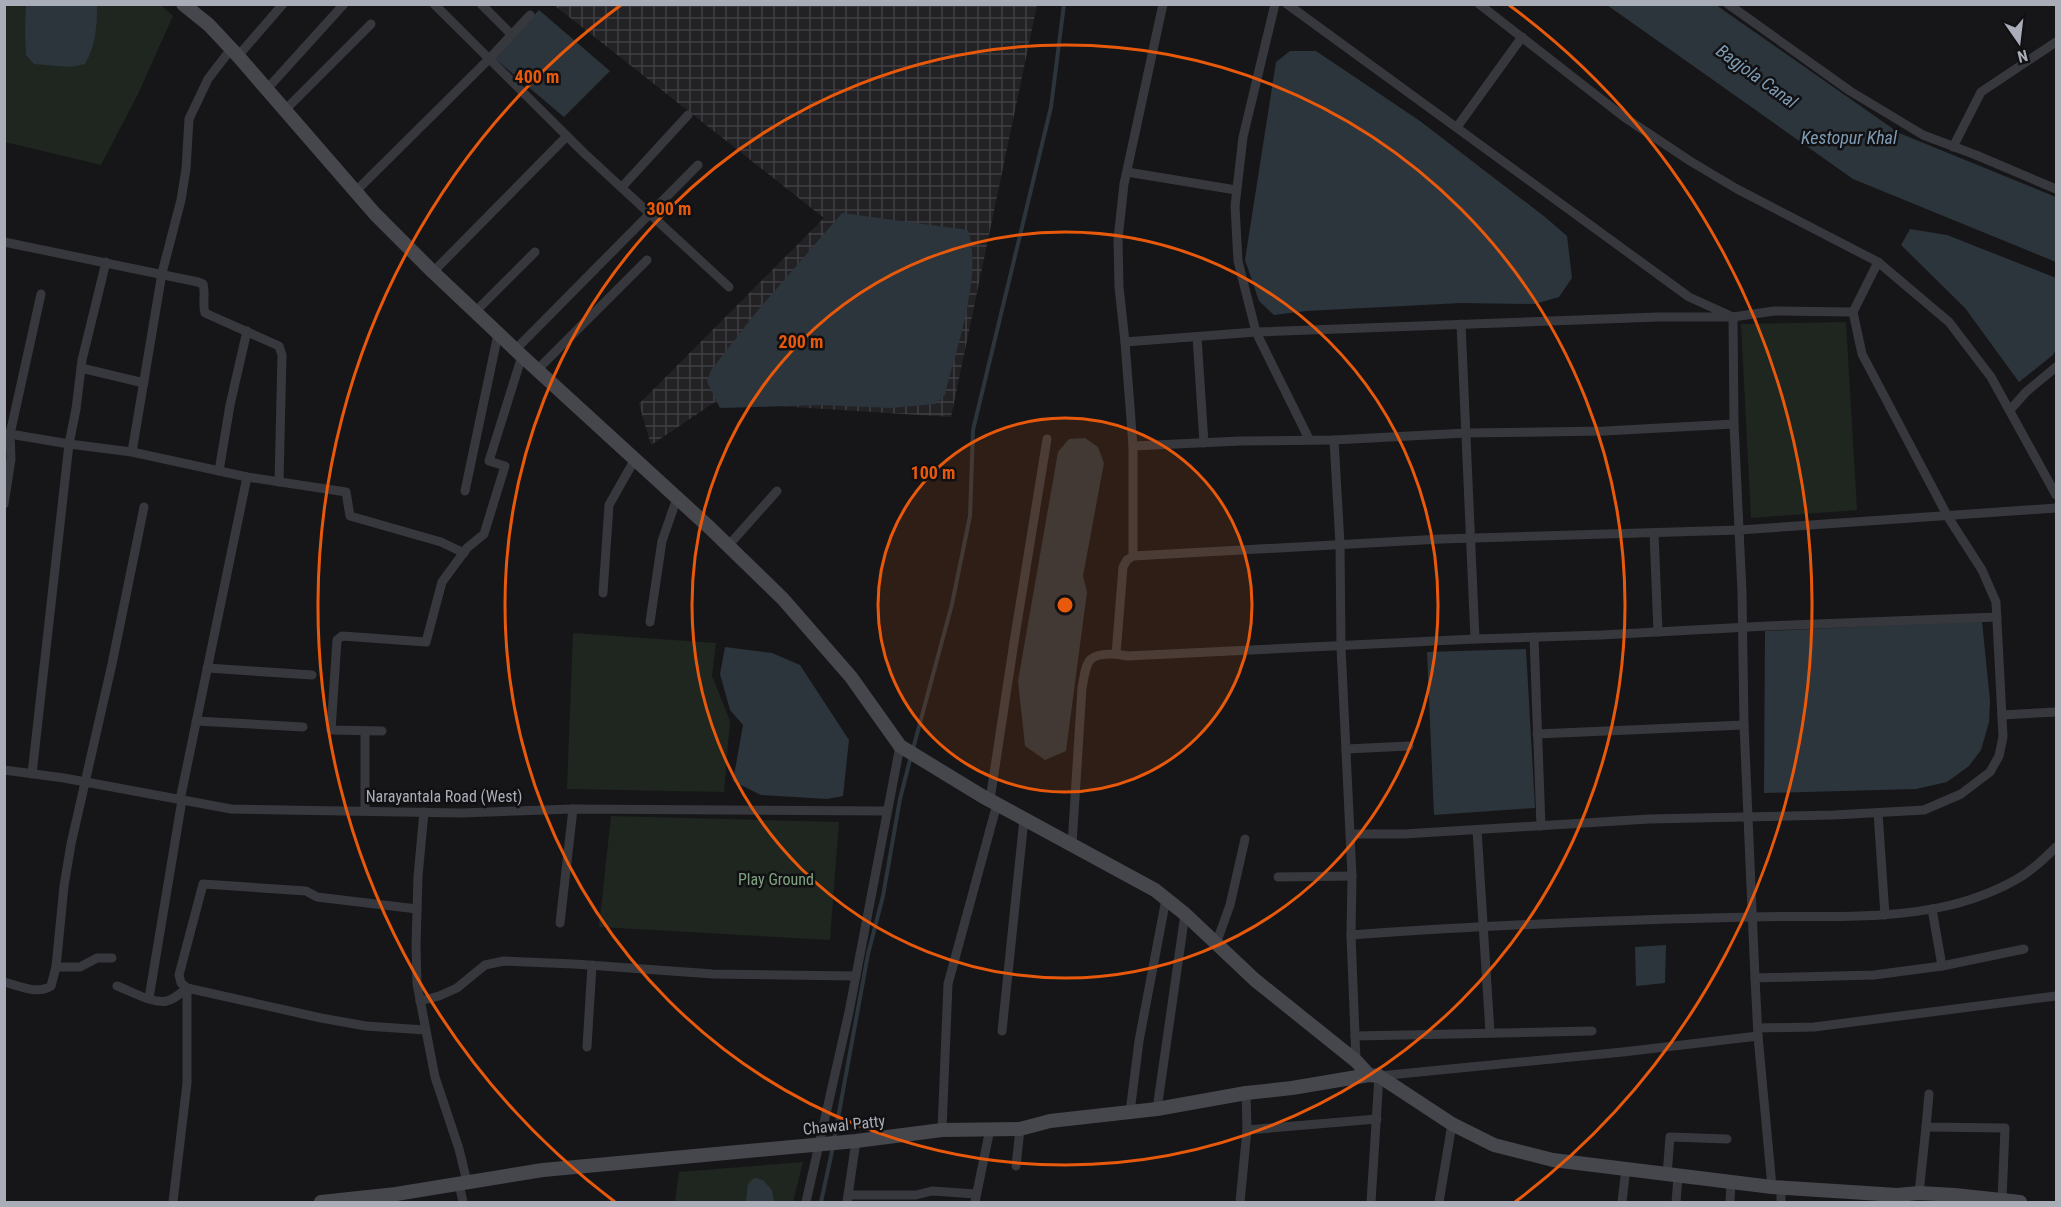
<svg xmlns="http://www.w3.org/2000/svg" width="2061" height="1207" viewBox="0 0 2061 1207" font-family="'Roboto Condensed',sans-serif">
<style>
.industrial{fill:url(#industrial-grid)}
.green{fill:#1e261f}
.water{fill:#2c353c}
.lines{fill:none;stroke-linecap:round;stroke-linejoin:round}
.stream{stroke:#2c353c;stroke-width:4}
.street{stroke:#37383d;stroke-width:9}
.secondary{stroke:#45474d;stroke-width:14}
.ring{fill:none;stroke:#e8590c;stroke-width:3}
.labels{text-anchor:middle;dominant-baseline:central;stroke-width:5;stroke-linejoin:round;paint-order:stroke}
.street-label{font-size:16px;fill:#a8adb8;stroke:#111113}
.park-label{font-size:16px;fill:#7fa381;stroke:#111113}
.water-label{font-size:18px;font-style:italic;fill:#7f9bb3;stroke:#111113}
.centre{fill:#e8590c;stroke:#111113;stroke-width:3}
.ring-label{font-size:18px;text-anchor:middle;font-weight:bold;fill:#e8590c;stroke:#111113;stroke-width:5;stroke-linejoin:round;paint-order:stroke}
</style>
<defs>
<pattern id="industrial-grid" width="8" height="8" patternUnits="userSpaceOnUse" patternTransform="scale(1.5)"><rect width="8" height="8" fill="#222225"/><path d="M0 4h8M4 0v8" fill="none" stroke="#3f3f43"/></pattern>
</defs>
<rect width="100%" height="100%" fill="#161618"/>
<path class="industrial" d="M554,5H1037L951,417L715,402L651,445L639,404L824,218Z"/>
<g class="green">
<path d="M5,5H161L173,16L138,94L101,165L5,142Z"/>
<path d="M1846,322L1857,510L1751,518L1741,324Z"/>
<path d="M573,633L716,643L712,676L730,721L724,792L567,789Z"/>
<path d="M611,816L839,822L830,940L599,927Z"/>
<path d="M803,1162L793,1202H675L679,1172Z"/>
</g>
<g class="water">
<path d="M26,5H97C97,26 96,45 85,64L70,67L34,64L26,55L25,32Z"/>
<path d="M1607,5H1716L1899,133L2056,197V262L1853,179Z"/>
<path d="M539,10L610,71L564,117L493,57Z"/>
<path d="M1290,51H1316L1420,121L1545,217L1567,236L1572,278L1559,297L1535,304L1461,303L1306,311L1274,315L1259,301L1245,260L1276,62Z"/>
<path d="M842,213L968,230C983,276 956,348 945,395L935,404L891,408L822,405L720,408L707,382L711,370L758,310Z"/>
<path d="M1910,229L1947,235L2056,278V349L2053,355L2019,382L1965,308L1901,245Z"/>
<path d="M1085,438L1098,447L1104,463L1083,576L1087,592L1066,751L1045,760L1025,746L1018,681L1058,452L1069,439Z"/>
<path d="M1982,621L1990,701L1989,722L1981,750L1969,766L1947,782L1916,789L1764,793L1765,631Z"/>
<path d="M725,647L772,653L800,665L849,740L843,796L827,799L761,795L733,781L743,725L730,710L720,674Z"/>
<path d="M1526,649L1535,808L1434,815L1427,652Z"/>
<path d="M1666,945L1665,983L1636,986L1635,947Z"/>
<path d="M754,1178L763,1180L772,1190L774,1202H746L748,1184Z"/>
</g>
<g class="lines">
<g class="stream">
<path d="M913,749L952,604L970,516L973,430L1051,107L1064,4"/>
<path d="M834,1140L868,954L883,896L900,799L911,756"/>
<path d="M821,1202L833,1147"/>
</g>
<g class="street">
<path d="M434,4L584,153L729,287"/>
<path d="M481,4L512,35"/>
<path d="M1275,4L1243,137L1235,206L1238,261L1256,332L1309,439"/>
<path d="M1287,4L1689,297L1733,317L1734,424L1742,592L1744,725L1755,978L1758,1036L1772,1187"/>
<path d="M1479,4L1624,117L1690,161L1737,189L1878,262L1949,322L1991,377L2056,495"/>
<path d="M1728,4L1850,91L1923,135L1976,155L2056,189"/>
<path d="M238,56L283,4"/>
<path d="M267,89L344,4"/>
<path d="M285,110L371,24"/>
<path d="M1457,127L1522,37"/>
<path d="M1953,147L1981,92L2056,42"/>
<path d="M1127,172L1236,190"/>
<path d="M622,187L688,115"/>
<path d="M356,191L489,59L530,15"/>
<path d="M4,242L198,282L203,284C206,293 202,303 205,313L279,346L282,355L279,482"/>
<path d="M433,272L567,136"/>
<path d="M475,312L535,252"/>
<path d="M1461,324L1475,639"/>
<path d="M1197,337L1204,443"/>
<path d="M1125,342L1256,332L1658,317H1733L1774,311L1853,312"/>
<path d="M515,350L698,165"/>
<path d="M81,368L144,383"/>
<path d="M537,370L647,260"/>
<path d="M2010,410L2026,392L2056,367"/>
<path d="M4,433L69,444L132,452L247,477L346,492L350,516L441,542L464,553"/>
<path d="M1334,440L1340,544L1341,647L1352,876L1351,935L1356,1061"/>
<path d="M1133,446L1240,441L1334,440L1466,433L1605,431L1734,424"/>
<path d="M132,452L162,273L181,200L186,169L189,119L208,79L231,49"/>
<path d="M219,471L230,405L247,331"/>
<path d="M465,491L498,334"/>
<path d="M4,504L11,459L10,434L41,294"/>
<path d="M1654,533L1658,632"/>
<path d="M728,546L777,491"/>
<path d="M1133,556V446L1125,342L1119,287L1118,239L1124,184L1163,4"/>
<path d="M603,593L609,505L635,459"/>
<path d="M1997,617L1767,626L1601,635L1475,639L1127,656L1116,654L1123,567L1127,560L1133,556L1441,539L1739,530L2056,508"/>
<path d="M650,622L662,541L677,498"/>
<path d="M1534,637L1541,826"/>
<path d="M207,668L312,675"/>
<path d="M2002,715L2056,712"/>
<path d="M196,721L303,727"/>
<path d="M382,731L331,730L337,640L342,636L426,642L442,582L467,548L484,534L505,466L489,461L522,356"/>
<path d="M1537,734L1744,725"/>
<path d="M1346,749L1409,746"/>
<path d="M4,770L64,778L231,809L461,813L573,809L887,811"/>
<path d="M32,774L69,444L76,409L82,360L106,262"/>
<path d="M180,800L247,477"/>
<path d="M990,800L1014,642L1047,439"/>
<path d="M365,811V731"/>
<path d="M424,812L418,876L416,946L417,984L435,1077L459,1149L467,1182"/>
<path d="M1878,813L1885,915"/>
<path d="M1477,830L1490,1032"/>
<path d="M1350,834H1404L1649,819L1834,815L1924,810L1961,794L1990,772L1999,756L2003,737L1996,602L1982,570L1948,517L1862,354L1853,312L1878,262"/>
<path d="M1072,845L1082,688C1087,661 1086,653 1116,654"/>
<path d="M1278,877L1352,876"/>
<path d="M1932,909L1942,966L2024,949"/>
<path d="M560,923L573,809"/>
<path d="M1351,935C1484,925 1618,920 1751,917C1818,915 1885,921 1951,905C1976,899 2013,885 2033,868C2041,862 2049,854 2056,847"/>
<path d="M1216,944L1230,905L1245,839"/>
<path d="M56,967H80L97,958H112"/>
<path d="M1755,978L1874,975L1942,966"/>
<path d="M4,982C20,986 37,995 51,986L56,967L64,886L71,844L112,664L144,507"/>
<path d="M117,986C131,991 152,1004 167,1001C175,999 181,993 187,988L181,983L179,975L203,884L306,891L317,897L417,909"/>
<path d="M149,998L182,800"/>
<path d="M420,1001L439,996L457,988L485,965L504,961L574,964L713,974L856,976"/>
<path d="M1758,1028L1814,1027L2056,996"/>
<path d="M1002,1031L1024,819"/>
<path d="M1355,1036L1592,1031"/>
<path d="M587,1047L592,965"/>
<path d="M1929,1094L1926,1127L2005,1128L2002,1200"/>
<path d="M1157,1109L1185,914"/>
<path d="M1130,1112L1139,1041L1166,899"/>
<path d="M942,1130L948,984L997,804"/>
<path d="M1247,1130L1377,1119"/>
<path d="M1016,1166L1020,1129"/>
<path d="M1667,1175L1670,1137L1727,1139"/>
<path d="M459,1184L463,1202"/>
<path d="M1919,1193L1926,1127"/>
<path d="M848,1195H916L932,1191L976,1194"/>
<path d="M173,1202L187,1083V988L321,1018L366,1026L425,1030"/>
<path d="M806,1202L849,1012L900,746"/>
<path d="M847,1202L856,1141"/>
<path d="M975,1202L990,1129"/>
<path d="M1240,1202L1247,1130L1246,1093"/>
<path d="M1371,1202L1379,1076L1623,1052L1758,1036"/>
<path d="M1439,1202L1452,1124"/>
<path d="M1622,1202L1626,1168"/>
<path d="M1676,1202L1678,1177"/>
<path d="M1730,1202L1731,1182"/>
<path d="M1781,1202V1187"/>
</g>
<g class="secondary">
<path d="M183,4L209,25L238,56L375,214L433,272L522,356L710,528L783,599L851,677L900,746L982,796L1155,890L1185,914L1255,980L1356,1061L1369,1075L1379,1076L1452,1124L1494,1145L1553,1160L1772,1187L1897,1195L1919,1193L1955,1195L2020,1202"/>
<path d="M321,1202L396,1194L543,1170L856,1141L942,1130L1020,1129L1050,1121L1157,1109L1246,1093L1292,1088L1369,1075"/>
</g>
</g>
<circle cx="1065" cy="605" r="187" fill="#e8590c" fill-opacity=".12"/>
<g class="ring">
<circle cx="1065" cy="605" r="187"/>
<circle cx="1065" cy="605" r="373"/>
<circle cx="1065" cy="605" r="560"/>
<path d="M615 1202A747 747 0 0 1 621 5M1509 5A747 747 0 0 1 1515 1202"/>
</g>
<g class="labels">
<g class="street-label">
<text x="444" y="796">Narayantala Road (West)</text>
<text transform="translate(844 1125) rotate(-6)">Chawal Patty</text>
</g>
<g class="park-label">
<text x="776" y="879">Play Ground</text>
</g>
<g class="water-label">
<text transform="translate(1757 76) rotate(36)">Bagjola Canal</text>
<text x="1849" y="137">Kestopur Khal</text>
</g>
</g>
<circle cx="1065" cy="605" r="9" class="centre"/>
<g class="ring-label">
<text x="537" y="83">400 m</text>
<text x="669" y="215">300 m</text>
<text x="801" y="348">200 m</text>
<text x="933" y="479">100 m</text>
</g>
<rect width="2061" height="1207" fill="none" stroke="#a8adb8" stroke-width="12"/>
<g transform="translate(2019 42) rotate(166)" stroke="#111113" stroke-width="4.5" paint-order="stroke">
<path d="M0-4.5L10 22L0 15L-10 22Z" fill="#a8adb8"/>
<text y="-9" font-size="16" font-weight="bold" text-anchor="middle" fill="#a8adb8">N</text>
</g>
</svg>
